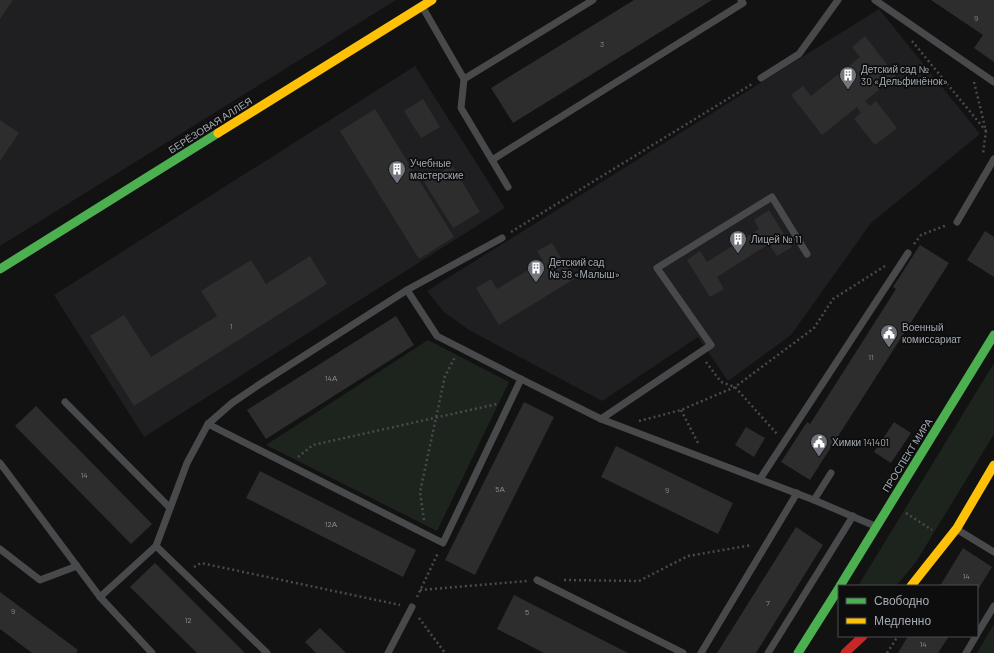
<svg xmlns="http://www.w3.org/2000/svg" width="994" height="653" viewBox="0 0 994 653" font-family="Barlow,sans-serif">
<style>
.built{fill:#1f1f21}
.green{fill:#1d231d}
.building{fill:#2d2d2e}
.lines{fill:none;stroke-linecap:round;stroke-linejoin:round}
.path{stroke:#484a4d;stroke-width:2.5;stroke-dasharray:2 3;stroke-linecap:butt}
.lane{stroke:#47494b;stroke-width:7}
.fast{stroke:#4caf50;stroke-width:9}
.slow{stroke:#ffc107;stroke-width:9}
.jam{stroke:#c62828;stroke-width:9}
.labels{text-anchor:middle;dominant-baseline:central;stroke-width:3.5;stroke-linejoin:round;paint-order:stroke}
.number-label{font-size:8px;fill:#868c92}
.poi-label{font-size:10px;fill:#a4abb3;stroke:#0d0d0e;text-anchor:start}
.street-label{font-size:10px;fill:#a4abb3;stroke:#0d0d0e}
</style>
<rect width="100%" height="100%" fill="#121213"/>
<g class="built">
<path d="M0,0H396L0,246Z"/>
<path d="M879,9L980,134L871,223L791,335L728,381L698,337L602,401L469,330L444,312L427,291Z"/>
<path d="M415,66L505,208L144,437L54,295Z"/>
</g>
<g class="green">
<path d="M428,340L509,382L437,531L266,445Z"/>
<path d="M994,363V434L916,562L896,586H858Z"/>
<path d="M994,624V653H977Z"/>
</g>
<g class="building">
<path d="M0,0H13L0,19Z"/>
<path d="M634,0H712L513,123L491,88Z"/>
<path d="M931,0H994V62L974,48L983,35Z"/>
<path d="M865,36L896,76L865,101L870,106L876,101L897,128L875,145L854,119L861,113L857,107L822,135L791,95L803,86L811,96L860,57L852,47Z"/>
<path d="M423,99L440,127L421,138L404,111Z"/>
<path d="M375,109L454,237L419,259L340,131Z"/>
<path d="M0,120L19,133L0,161Z"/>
<path d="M452,165L480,212L453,228L424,182Z"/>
<path d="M769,210L792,247L777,256L769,244L717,277L724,289L710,297L687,260L700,251L707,262L759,229L754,220Z"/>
<path d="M985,231L994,237V277L967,260Z"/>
<path d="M552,243L574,279L499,325L476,288L491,279L497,289L543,261L537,251Z"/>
<path d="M920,245L949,263L810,480L781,462L807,422L810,424L842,374L896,289L893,287Z"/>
<path d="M310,256L327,284L134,406L90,336L124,315L151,357L217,316L201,291L251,260L266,284Z"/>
<path d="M396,316L414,345L266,439L247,410Z"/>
<path d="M524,402L554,417L475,575L445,560Z"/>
<path d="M36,406L152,524L131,544L15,426Z"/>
<path d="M894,422L911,433L891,463L874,452Z"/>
<path d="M746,427L765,438L754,457L735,445Z"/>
<path d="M616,446L733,503L718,534L601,477Z"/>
<path d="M260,471L416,550L403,577L246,498Z"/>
<path d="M796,527L823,545L818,553L756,653H717Z"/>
<path d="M963,548L992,567L977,591V586H940Z"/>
<path d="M155,563L245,653H197L130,587Z"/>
<path d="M0,592L78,650L76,653H32L0,629Z"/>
<path d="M514,595L628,653H544L497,629Z"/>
<path d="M320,628L346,653H316L305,642Z"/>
<path d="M908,636H949L938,653H898Z"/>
</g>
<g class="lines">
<g class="path">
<path d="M912,41L986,131"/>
<path d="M974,82L986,131L983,154"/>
<path d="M511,232L752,84"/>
<path d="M914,244L921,235L947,225"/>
<path d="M706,362L721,382L735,387L777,434"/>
<path d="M681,410L698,443"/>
<path d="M639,421L681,410L735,387L814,328L833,299L885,266"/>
<path d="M298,457L313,445L497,404"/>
<path d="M906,513L932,530"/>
<path d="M424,520L420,492L445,376L455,357"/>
<path d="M194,567L201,563L400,605"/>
<path d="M564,580L639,581L688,556L752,545"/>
<path d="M420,590L527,581"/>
<path d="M417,597L438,553"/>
<path d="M419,618L445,653"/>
<path d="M887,653L898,636"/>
</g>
<g class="lane">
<path d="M875,0L994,82"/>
<path d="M423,8L464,79L593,0"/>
<path d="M761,78L799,54L838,0"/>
<path d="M464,79L461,108L492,160"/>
<path d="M508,187L492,160L743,3L741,0"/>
<path d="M957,222L994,159"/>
<path d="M407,290L437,336L521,379L601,419L814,500L875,526"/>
<path d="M65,402L170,508"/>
<path d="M601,419L711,345L657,268L772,197L807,254"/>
<path d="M208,424L443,543L521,379"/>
<path d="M0,463L100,597L152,653"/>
<path d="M760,479L908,253"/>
<path d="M814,500L831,473"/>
<path d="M958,530L994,552"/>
<path d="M156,546L267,653"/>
<path d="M0,549L40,580L77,566"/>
<path d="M537,580L683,653"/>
<path d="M100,597L156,546L187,463L208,424L232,403L260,384L407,290L502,238"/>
<path d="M977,634L994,606"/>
<path d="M388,653L412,607"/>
<path d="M701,653L797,493"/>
<path d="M768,653L853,516"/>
<path d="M966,653L976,636"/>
</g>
<g class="fast">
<path d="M0,269L218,133"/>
<path d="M840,586L994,335"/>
<path d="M798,653L839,588"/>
</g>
<g class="slow">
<path d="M218,133L432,0"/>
<path d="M911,586L957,528L994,465"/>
</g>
<path class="jam" d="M845,653L863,636"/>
</g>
<defs>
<g id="building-pin" transform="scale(0.9)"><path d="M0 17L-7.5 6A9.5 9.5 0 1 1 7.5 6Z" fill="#71757b" stroke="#0d0d0e"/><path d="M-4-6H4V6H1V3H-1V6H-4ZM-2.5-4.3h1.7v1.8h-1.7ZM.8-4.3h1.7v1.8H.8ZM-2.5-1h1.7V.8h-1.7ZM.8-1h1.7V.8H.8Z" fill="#fff"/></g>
<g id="civic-pin" transform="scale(0.9)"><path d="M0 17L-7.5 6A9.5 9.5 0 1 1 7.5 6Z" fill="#71757b" stroke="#0d0d0e"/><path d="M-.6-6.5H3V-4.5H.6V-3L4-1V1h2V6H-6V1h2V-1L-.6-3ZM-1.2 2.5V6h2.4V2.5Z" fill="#fff"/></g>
</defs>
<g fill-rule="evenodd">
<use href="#building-pin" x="848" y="75"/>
<use href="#building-pin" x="397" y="169"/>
<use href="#building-pin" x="738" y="239"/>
<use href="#building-pin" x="536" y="268"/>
<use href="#civic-pin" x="889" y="333"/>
<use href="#civic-pin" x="819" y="442"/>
</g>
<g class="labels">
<g class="number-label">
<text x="976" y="18">9</text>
<text x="602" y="44">3</text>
<text x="231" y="326">1</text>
<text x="871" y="357">11</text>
<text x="331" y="378">14А</text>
<text x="84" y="475">14</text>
<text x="500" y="489">5А</text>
<text x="667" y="490">9</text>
<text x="331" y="524">12А</text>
<text x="966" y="576">14</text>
<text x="768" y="603">7</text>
<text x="13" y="611">9</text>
<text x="527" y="612">5</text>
<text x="188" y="620">12</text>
<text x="923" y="644">14</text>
</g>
<g class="poi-label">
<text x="861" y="69">Детский сад №<tspan x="861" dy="12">30 «Дельфинёнок»</tspan></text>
<text x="410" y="163">Учебные<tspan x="410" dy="12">мастерские</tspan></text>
<text x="751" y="239">Лицей № 11</text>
<text x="549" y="262">Детский сад<tspan x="549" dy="12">№ 38 «Малыш»</tspan></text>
<text x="902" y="327">Военный<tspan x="902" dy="12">комиссариат</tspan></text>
<text x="832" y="442">Химки 141401</text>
</g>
<g class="street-label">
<text transform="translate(210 125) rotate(-32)">БЕРЁЗОВАЯ АЛЛЕЯ</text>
<text transform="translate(907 455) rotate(-58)">ПРОСПЕКТ МИРА</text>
</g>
</g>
<rect x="838" y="585" width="140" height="52" fill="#0d0d0e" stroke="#494c50"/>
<rect x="846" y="598" width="20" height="6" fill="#4caf50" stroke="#494c50"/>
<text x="874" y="605" font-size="12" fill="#a4abb3">Свободно</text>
<rect x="846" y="618" width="20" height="6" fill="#ffc107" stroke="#494c50"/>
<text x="874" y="625" font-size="12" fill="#a4abb3">Медленно</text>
</svg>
